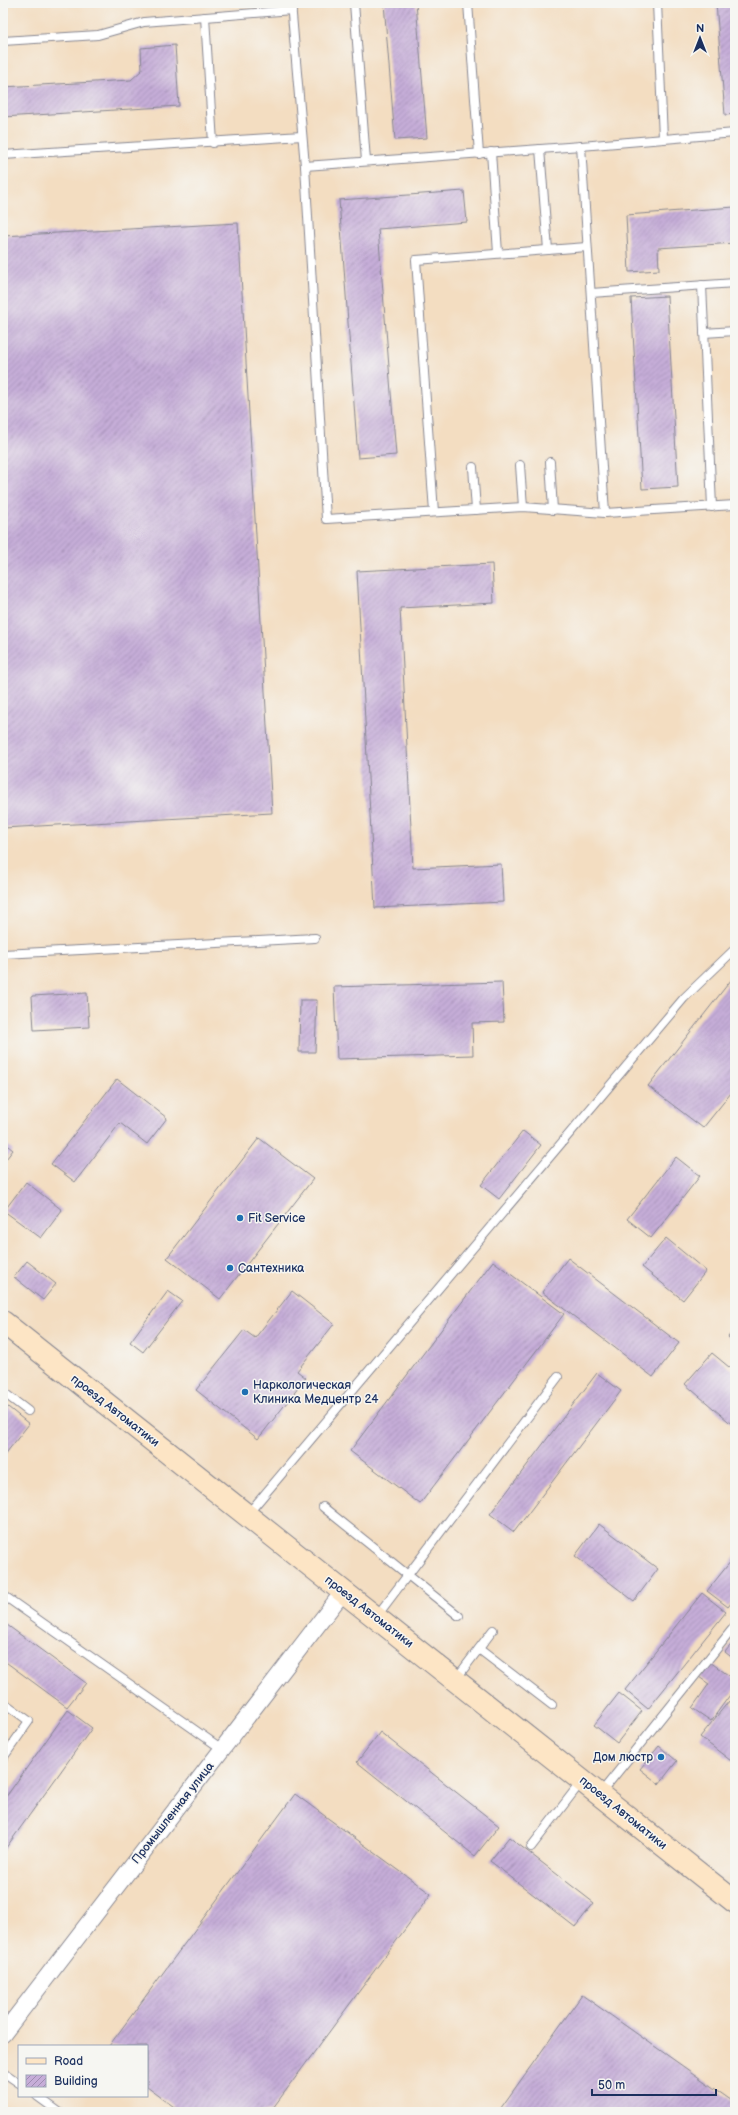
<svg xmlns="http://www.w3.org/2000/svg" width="738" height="2115" viewBox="0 0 738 2115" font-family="'Balsamiq Sans',sans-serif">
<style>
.building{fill:url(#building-hatch)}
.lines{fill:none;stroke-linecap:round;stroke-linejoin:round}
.service-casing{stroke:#878690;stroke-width:10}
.minor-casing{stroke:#878690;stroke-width:18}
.secondary-casing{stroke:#878690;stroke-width:24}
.service{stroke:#fff;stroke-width:8}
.minor{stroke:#fff;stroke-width:16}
.secondary{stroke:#fde5c5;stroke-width:22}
.poi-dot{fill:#1f6fb2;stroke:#f6f6f2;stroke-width:1.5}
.labels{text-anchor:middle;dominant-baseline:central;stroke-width:3;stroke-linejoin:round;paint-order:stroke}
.poi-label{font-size:12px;fill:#1b2f5e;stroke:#f6f6f2;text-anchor:start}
.street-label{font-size:12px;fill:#1b2f5e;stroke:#f6f6f2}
</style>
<defs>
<pattern id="building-hatch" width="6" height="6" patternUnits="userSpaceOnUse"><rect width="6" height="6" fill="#c6add8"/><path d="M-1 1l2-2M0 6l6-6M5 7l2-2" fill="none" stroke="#a08db2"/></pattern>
</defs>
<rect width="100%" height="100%" fill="#f6f6f2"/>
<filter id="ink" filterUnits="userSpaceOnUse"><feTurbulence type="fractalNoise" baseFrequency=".025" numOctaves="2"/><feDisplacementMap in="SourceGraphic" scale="8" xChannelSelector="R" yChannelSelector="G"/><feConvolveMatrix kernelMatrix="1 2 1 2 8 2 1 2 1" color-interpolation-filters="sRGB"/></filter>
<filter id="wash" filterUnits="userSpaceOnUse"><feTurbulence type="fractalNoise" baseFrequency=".012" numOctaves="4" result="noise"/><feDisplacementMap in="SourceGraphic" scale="16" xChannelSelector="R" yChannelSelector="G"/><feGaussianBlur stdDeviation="0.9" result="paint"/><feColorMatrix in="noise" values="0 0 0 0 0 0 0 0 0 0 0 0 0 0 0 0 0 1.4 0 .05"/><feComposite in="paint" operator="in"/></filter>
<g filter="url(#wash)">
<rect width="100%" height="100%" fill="#f3ddc1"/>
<g id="blocks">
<g class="building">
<path d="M384,3H416L427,138L395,140Z"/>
<path d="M716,3H735V114L725,115Z"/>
<path d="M175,45L179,106L3,117V87L131,80L142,70L141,48Z"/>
<path d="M464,191L467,222L378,229L396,455L358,458L339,200Z"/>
<path d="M735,207V243L658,248L659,270L629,272L626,215Z"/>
<path d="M238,223L272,813L3,828V236Z"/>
<path d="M667,296L678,487L642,489L631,298Z"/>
<path d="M492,564L494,603L400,608L413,868L501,864L503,902L375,908L357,571Z"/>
<path d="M735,975V1088L703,1128L648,1086Z"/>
<path d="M502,982L504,1022L472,1023L473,1055L337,1059L334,987Z"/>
<path d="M87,993L89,1027L34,1030L32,996Z"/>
<path d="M300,1000H317L315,1052H299Z"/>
<path d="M117,1079L167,1118L147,1144L120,1123L75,1182L51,1164Z"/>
<path d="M523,1131L541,1145L499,1199L481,1185Z"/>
<path d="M259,1138L313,1179L220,1299L167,1258Z"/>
<path d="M3,1142L13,1150L3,1163Z"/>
<path d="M676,1157L700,1176L651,1238L627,1219Z"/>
<path d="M26,1182L62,1210L41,1238L4,1211Z"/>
<path d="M666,1238L706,1271L683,1300L642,1267Z"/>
<path d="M568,1258L679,1343L653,1377L542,1292Z"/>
<path d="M27,1261L56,1284L43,1300L14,1277Z"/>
<path d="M493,1261L564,1314L420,1504L350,1451Z"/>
<path d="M168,1291L182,1301L143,1352L130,1342Z"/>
<path d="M292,1291L334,1324L297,1371L306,1378L258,1439L196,1390L244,1330L255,1338Z"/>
<path d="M735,1329V1343L728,1337Z"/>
<path d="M712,1353L735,1372V1427L685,1384Z"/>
<path d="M597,1373L621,1391L514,1532L490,1514Z"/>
<path d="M3,1403L29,1424L3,1457Z"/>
<path d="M599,1524L658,1569L634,1601L575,1556Z"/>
<path d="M735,1556V1598L728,1607L707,1591Z"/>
<path d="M702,1593L726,1612L648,1709L625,1690Z"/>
<path d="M3,1622L86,1683L67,1707L3,1660Z"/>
<path d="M735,1640V1660L725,1652Z"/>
<path d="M710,1662L735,1680V1688L711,1721L692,1708L709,1684L699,1677Z"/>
<path d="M619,1693L642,1711L617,1743L594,1725Z"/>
<path d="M729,1701L735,1706V1764L700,1737Z"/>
<path d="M68,1710L92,1728L3,1852V1801Z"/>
<path d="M380,1732L499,1826L475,1856L357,1762Z"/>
<path d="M659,1746L677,1761L659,1784L640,1769Z"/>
<path d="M295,1794L431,1894L270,2112H181L147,2087V2046H109Z"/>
<path d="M509,1837L594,1903L575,1927L490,1861Z"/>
<path d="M582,1995L735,2103V2112H498Z"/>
</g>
</g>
</g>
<g filter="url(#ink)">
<use href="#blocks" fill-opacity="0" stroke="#878690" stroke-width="1"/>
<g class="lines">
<g class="service-casing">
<g id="service">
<path d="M291,3L305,166L326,519L523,507L605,513L735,505"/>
<path d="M354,3L366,161"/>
<path d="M468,3L479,154"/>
<path d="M657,3L663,138"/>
<path d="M205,17L213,143"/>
<path d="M3,41L98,35L144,22L292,10"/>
<path d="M581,146L605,513"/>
<path d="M540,149L548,250"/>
<path d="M491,152L498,253"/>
<path d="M3,155L302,136"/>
<path d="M305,166L581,146L735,133"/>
<path d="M702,285L712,507"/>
<path d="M591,293L735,283"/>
<path d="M704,333L735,331"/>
<path d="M550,462L553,510"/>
<path d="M520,465L523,507"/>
<path d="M473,467L476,510"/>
<path d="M434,512L416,260L587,247"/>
<path d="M3,954L315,938"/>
<path d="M3,1392L28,1411"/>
<path d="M323,1507L459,1616"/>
<path d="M247,1515L684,998L735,949"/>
<path d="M3,1595L222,1749"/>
<path d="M376,1617L558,1377"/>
<path d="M479,1649L552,1705"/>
<path d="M456,1679L493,1630"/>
<path d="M3,1702L29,1721L3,1758"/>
<path d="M600,1794L735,1626"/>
<path d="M531,1847L582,1781"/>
<path d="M3,2072L19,2083"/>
<path d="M37,2096L59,2112"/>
</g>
</g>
<g class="minor-casing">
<path id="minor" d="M3,2034L343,1592"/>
</g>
<g class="secondary-casing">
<path id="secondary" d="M3,1322L735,1902"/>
</g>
<use href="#service" class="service"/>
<use href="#minor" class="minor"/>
<use href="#secondary" class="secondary"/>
</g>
</g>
<g class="poi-dot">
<circle cx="240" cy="1218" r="4"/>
<circle cx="230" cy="1268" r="4"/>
<circle cx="245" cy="1392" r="4"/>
<circle cx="661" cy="1757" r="4"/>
</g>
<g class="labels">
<g class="poi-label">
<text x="248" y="1218">Fit Service</text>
<text x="238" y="1268">Сантехника</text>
<text x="253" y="1385">Наркологическая<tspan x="253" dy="14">Клиника Медцентр 24</tspan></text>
<text x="653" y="1757" text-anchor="end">Дом люстр</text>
</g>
<g class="street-label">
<text transform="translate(115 1411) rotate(38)">проезд Автоматики</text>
<text transform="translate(369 1612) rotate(38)">проезд Автоматики</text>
<text transform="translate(173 1813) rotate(-52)">Промышленная улица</text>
<text transform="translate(623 1813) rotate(39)">проезд Автоматики</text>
</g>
</g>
<rect width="738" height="2115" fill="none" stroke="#f6f6f2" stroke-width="16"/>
<rect x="18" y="2045" width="130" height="52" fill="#f6f6f2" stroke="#9ea6b7"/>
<rect x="26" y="2058" width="20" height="6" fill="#fde5c5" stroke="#9ea6b7"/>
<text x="54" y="2065" font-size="12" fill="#1b2f5e">Road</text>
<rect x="26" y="2075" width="20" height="12" fill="url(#building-hatch)" stroke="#9ea6b7"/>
<text x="54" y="2085" font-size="12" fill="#1b2f5e">Building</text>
<g transform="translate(700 38)" stroke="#f6f6f2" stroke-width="3" paint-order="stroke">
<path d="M0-3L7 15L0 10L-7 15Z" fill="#1b2f5e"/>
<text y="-6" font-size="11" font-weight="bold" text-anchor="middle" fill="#1b2f5e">N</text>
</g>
<path d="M592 2089v6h124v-6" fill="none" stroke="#1b2f5e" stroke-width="2"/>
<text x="598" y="2089" font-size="12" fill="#1b2f5e" stroke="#f6f6f2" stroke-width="3" paint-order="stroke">50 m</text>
</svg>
